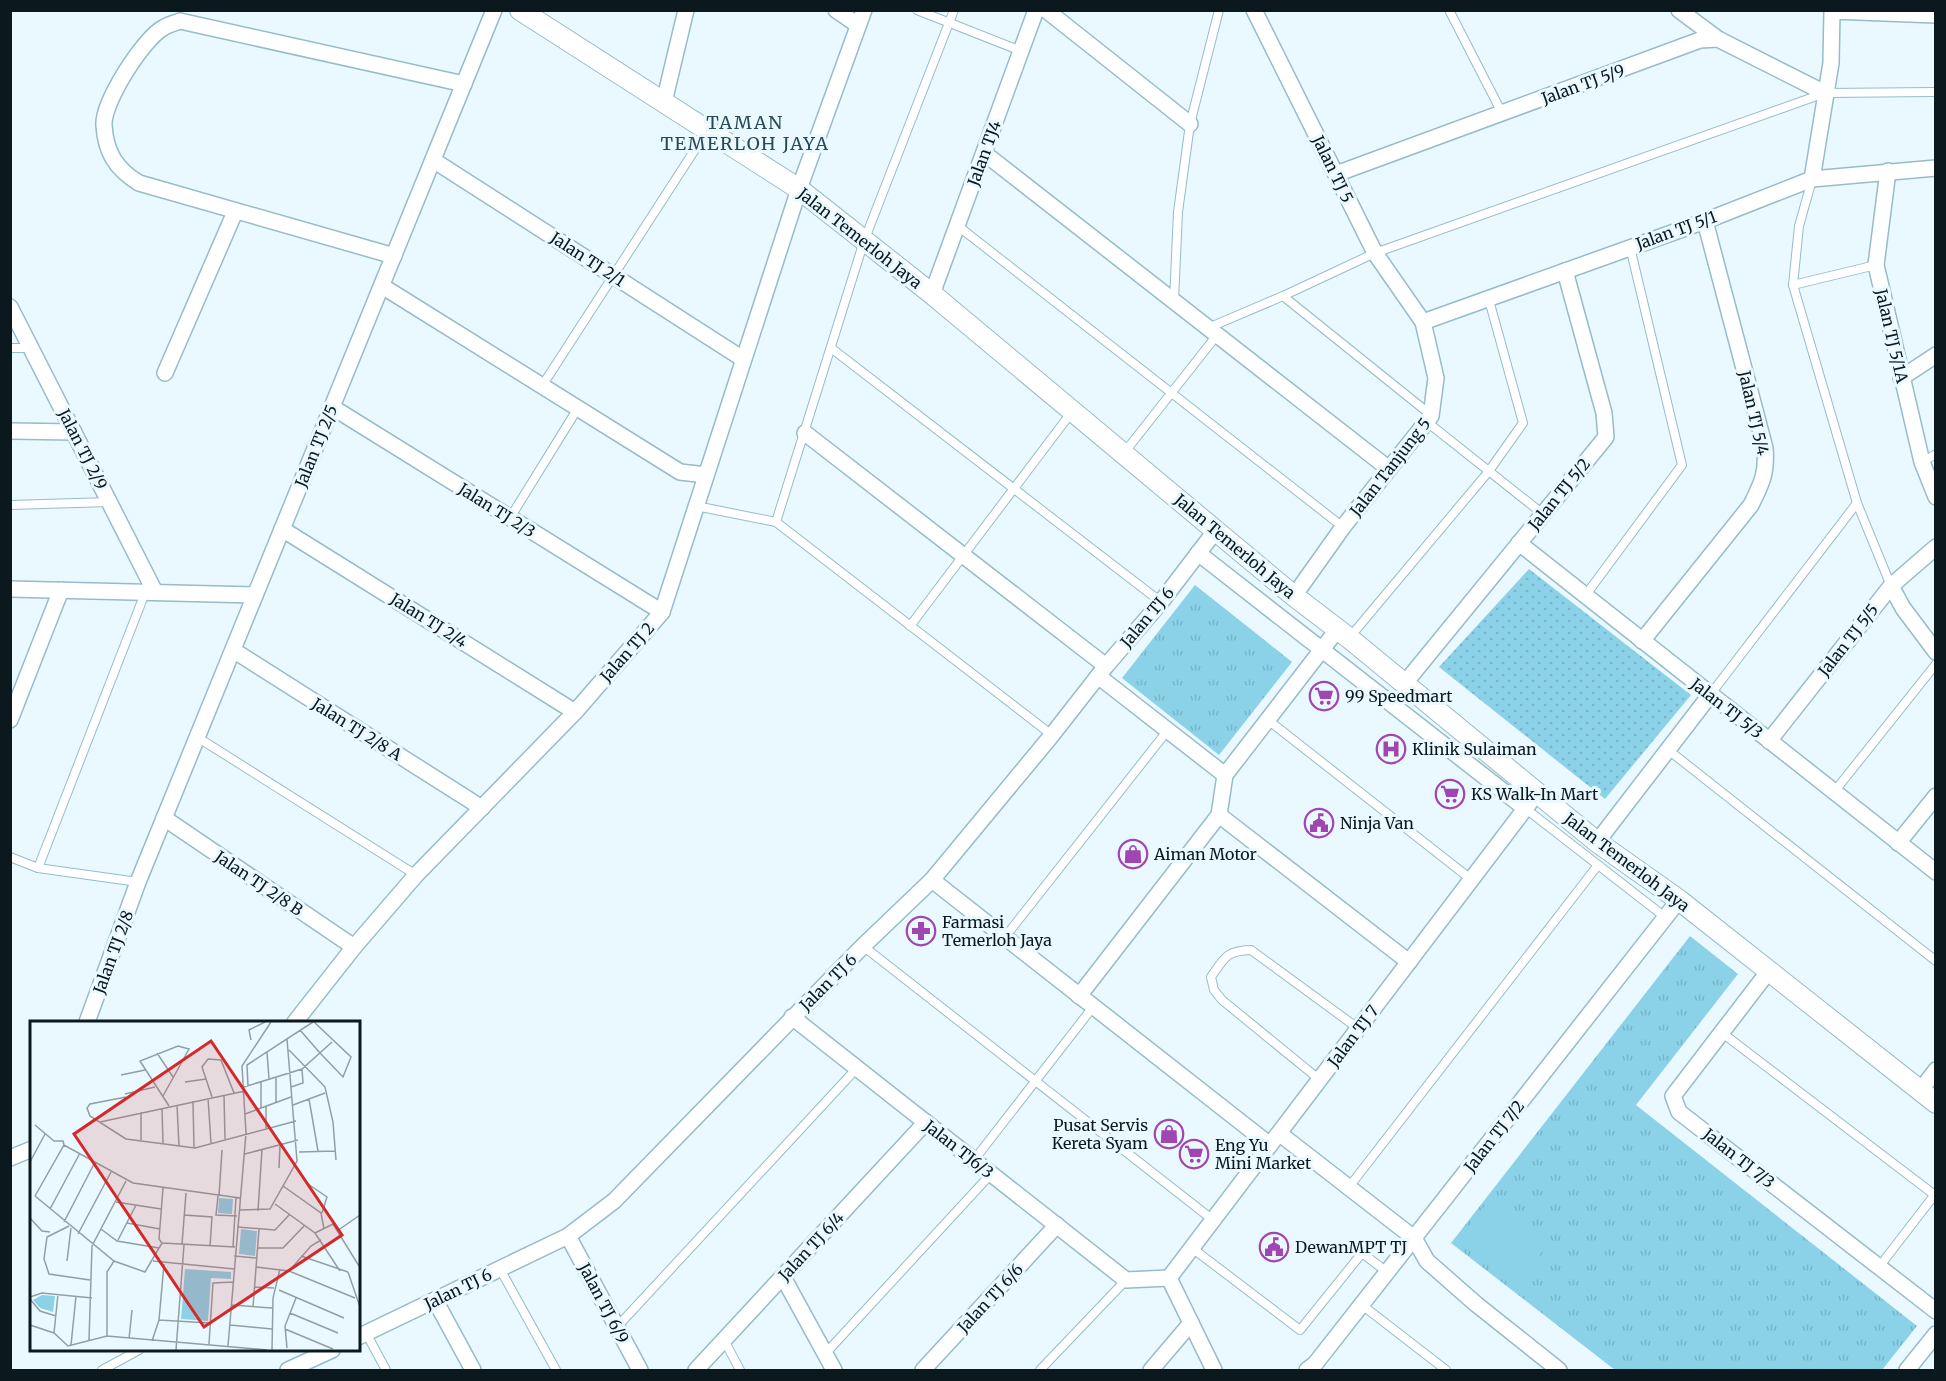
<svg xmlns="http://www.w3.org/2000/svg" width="1946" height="1381" viewBox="0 0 1946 1381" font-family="Merriweather,serif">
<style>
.grass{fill:url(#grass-dots)}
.park{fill:url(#park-tufts)}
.garden{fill:#8bd2e8}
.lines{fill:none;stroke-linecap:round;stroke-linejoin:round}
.service-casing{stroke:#96bcc9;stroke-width:10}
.minor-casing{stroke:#96bcc9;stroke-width:18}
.tertiary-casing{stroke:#96bcc9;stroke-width:22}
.service{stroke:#fff;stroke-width:8}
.minor{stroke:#fff;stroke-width:15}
.tertiary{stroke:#fff;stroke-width:20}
.labels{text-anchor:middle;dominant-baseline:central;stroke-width:6;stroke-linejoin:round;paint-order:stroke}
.street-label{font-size:16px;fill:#0b191e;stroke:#eaf9ff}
.poi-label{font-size:16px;fill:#0b191e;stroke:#eaf9ff;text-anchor:start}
.neighbourhood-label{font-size:18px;letter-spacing:1.5px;fill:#274b56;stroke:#eaf9ff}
.inset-road{fill:none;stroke:#919fa5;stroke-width:1.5}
.view{fill:#d62828;fill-opacity:0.15;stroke:#d62828;stroke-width:3}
.inset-edge{fill:none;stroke:#0b191e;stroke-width:3}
</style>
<defs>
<pattern id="grass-dots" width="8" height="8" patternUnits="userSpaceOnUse" patternTransform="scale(1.5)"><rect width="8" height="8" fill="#8bd2e8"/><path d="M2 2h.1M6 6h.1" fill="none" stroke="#77b4c7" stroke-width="1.8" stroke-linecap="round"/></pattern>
<pattern id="park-tufts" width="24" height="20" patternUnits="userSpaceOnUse" patternTransform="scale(1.5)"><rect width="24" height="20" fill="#8bd2e8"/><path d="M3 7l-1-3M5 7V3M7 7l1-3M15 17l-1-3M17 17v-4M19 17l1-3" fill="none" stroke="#77b4c7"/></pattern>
</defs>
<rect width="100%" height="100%" fill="#eaf9ff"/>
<path class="grass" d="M1529,569L1691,695L1605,799L1439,667Z"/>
<g class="park">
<path d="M1195,585L1292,662L1219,755L1122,678Z"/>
<path d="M1690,936L1738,974L1636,1105L1917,1326L1882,1370H1615L1451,1243Z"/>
</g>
<path class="garden" d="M1489,1200L1547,1245L1520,1280L1463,1235Z"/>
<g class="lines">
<g class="service-casing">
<g id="service">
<path d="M917,10L1021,51"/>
<path d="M1449,10L1502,113"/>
<path d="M1812,180L1799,226L1793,285L1857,503L1891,586"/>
<path d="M958,226L1343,527"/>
<path d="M1793,285L1876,265"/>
<path d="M1283,296L1431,415"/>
<path d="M1174,301L1178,212L1190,124L1219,10"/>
<path d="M1208,328L1283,296L1375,253L1825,93L1936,92"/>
<path d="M10,348H30"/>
<path d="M831,348L1161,602"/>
<path d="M542,386L707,131"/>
<path d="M1427,422L1543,514"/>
<path d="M1124,453L1217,335"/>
<path d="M1922,462L1936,454"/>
<path d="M10,505L110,502"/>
<path d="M696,506L776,522L864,241L954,10"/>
<path d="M510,518L578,408"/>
<path d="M776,522L1052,735"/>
<path d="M1585,596L1682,465L1630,247"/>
<path d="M910,626L1071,413"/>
<path d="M1350,637L1489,471L1523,423L1489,300"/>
<path d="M1710,695L1857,503"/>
<path d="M1268,720L1472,880"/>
<path d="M197,737L416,875"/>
<path d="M1667,749L1936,961"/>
<path d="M1834,792L1936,664"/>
<path d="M1526,809L1665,917"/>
<path d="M10,857L38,868L138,882"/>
<path d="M38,868L145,593"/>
<path d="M1005,937L1168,730"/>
<path d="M863,946L1213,1220"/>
<path d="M1721,1032L1936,1196"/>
<path d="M1320,1080L1222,1000L1214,990L1211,977C1225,957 1226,951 1251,950L1359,1029"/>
<path d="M974,1160L1093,1007"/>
<path d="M1349,1187L1598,865"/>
<path d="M1192,1248L1300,1330L1362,1253L1387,1272"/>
<path d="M1879,1267L1936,1193"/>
<path d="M500,1269L556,1370"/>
<path d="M1362,1305L1446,1370"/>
<path d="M617,1327L857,1068"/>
<path d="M366,1333L386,1370"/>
<path d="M724,1340L740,1370"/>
<path d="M825,1354L991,1174"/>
<path d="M102,1370L139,1350"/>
<path d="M1040,1370L1126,1280"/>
</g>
</g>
<g class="minor-casing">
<g id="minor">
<path d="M836,10L858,25"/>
<path d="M1046,10L1190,124"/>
<path d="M1254,10L1375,253L1423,322L1436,378L1431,416L1343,527L1294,596"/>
<path d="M1679,10L1718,39"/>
<path d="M664,102L686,10"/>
<path d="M984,153L1389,469"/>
<path d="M433,160L743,359"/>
<path d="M1888,171L1876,265L1922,462L1936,497"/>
<path d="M1336,174L1700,40L1718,39L1825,93"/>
<path d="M1812,179L1831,63L1832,11L1936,15"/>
<path d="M394,256L139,183C116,169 106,153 104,126C102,103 143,39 163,28C167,25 175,23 180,21L464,84"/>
<path d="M382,286L680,472L706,475"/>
<path d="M932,294L1036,10"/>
<path d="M10,307L155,592"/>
<path d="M1423,322L1705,221L1812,179L1936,168"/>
<path d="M165,373L235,212"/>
<path d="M1901,378L1936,355"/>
<path d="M332,407L662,612"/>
<path d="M10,431L74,432"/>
<path d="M805,433L1106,666"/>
<path d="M282,529L575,712"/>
<path d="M1519,543L1936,872"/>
<path d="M1198,553L1526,809"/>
<path d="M1891,586L1903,608L1936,652"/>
<path d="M10,589L255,595"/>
<path d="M1642,641L1751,505C1762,483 1767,473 1765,448L1705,221"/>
<path d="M233,650L482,808"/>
<path d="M1098,676L1225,775L1337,630"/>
<path d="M1405,683L1606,437L1604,413L1565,271"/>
<path d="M10,720L61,590"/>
<path d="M1769,741L1891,586L1936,547"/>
<path d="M1219,815L1225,775"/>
<path d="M164,818L354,947"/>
<path d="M1597,842L1710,695"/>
<path d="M1898,843L1936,796"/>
<path d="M932,880L1270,1145"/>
<path d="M1768,972L1673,1096L1679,1112L1936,1311"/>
<path d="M1079,996L1219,815L1409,962"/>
<path d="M792,1017L1126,1280L1169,1278"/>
<path d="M87,1022L138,882L494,10"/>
<path d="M295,1022L354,947L416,875L575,712L662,612L799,189L864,10"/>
<path d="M1920,1091L1936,1070"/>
<path d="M1280,1134L1414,1238L1427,1261L1476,1304L1559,1370"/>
<path d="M10,1158L32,1149"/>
<path d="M568,1236L640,1370"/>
<path d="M783,1277L834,1370"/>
<path d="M1169,1278L1537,793"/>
<path d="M1169,1278L1214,1370"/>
<path d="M435,1300L473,1370"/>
<path d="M358,1337L568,1236L614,1201L863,946L932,880L1052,735L1106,666L1161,602L1216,530"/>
<path d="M288,1370L332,1350"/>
<path d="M696,1370L926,1122"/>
<path d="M923,1370L1057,1225"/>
<path d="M1151,1370L1191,1323"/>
<path d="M1307,1370L1315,1364L1679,900"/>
<path d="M1907,1370L1936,1334"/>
</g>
</g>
<g class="tertiary-casing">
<path id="tertiary" d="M520,10L799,189L932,294L1294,596L1349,638L1597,842L1679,900L1936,1103"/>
</g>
<use href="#service" class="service"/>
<use href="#minor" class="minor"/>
<use href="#tertiary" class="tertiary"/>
</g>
<defs>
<g id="supermarket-ring" transform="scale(1.5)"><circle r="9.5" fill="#eaf9ff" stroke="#a046b2" stroke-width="1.5"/><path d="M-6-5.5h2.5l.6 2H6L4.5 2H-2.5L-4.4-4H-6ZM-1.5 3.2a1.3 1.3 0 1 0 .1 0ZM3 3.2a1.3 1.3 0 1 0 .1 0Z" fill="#a046b2"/></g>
<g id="hospital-ring" transform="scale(1.5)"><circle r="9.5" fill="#eaf9ff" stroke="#a046b2" stroke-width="1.5"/><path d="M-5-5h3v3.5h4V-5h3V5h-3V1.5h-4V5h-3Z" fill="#a046b2"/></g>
<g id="civic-ring" transform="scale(1.5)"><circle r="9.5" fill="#eaf9ff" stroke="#a046b2" stroke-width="1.5"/><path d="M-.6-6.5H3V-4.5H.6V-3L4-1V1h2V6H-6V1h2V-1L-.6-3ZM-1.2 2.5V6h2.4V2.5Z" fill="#a046b2"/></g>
<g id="shop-ring" transform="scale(1.5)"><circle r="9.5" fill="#eaf9ff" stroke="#a046b2" stroke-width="1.5"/><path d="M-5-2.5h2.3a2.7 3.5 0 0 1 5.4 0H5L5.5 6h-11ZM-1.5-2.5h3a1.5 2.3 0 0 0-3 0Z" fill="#a046b2"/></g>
<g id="pharmacy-ring" transform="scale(1.5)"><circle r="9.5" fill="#eaf9ff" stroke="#a046b2" stroke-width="1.5"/><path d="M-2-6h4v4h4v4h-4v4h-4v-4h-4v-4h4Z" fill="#a046b2"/></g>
</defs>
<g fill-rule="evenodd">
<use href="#supermarket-ring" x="1324" y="696"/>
<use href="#hospital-ring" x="1391" y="749"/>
<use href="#supermarket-ring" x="1450" y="794"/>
<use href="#civic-ring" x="1319" y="823"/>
<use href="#shop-ring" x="1133" y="854"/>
<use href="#pharmacy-ring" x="921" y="931"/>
<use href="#shop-ring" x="1169" y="1134"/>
<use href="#supermarket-ring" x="1194" y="1154"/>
<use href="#civic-ring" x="1274" y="1247"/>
</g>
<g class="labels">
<g class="street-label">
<text transform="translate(1583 84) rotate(-20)">Jalan TJ 5/9</text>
<text transform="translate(984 153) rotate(-70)">Jalan TJ4</text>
<text transform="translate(1333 169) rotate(64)">Jalan TJ 5</text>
<text transform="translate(1676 230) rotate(-20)">Jalan TJ 5/1</text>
<text transform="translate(860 238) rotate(38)">Jalan Temerloh Jaya</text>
<text transform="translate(588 259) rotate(33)">Jalan TJ 2/1</text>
<text transform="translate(1892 336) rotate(77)">Jalan TJ 5/1A</text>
<text transform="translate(1754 413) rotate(77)">Jalan TJ 5/4</text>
<text transform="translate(316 446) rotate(-68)">Jalan TJ 2/5</text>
<text transform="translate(83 449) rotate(63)">Jalan TJ 2/9</text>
<text transform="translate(1390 467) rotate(-52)">Jalan Tanjung 5</text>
<text transform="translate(1559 494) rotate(-51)">Jalan TJ 5/2</text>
<text transform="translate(497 510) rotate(32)">Jalan TJ 2/3</text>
<text transform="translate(1235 546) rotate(40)">Jalan Temerloh Jaya</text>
<text transform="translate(1147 617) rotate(-50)">Jalan TJ 6</text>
<text transform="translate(429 620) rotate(32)">Jalan TJ 2/4</text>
<text transform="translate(1848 640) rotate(-52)">Jalan TJ 5/5</text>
<text transform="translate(627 652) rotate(-49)">Jalan TJ 2</text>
<text transform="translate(1727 708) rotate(38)">Jalan TJ 5/3</text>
<text transform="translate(357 729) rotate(32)">Jalan TJ 2/8 A</text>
<text transform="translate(1627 862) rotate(37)">Jalan Temerloh Jaya</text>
<text transform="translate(259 883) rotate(34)">Jalan TJ 2/8 B</text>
<text transform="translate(113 952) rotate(-70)">Jalan TJ 2/8</text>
<text transform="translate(828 982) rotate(-45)">Jalan TJ 6</text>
<text transform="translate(1353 1036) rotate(-53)">Jalan TJ 7</text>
<text transform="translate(1494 1136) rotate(-52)">Jalan TJ 7/2</text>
<text transform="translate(959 1149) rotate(38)">Jalan TJ6/3</text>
<text transform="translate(1739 1158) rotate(38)">Jalan TJ 7/3</text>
<text transform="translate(811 1246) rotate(-47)">Jalan TJ 6/4</text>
<text transform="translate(458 1289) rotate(-26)">Jalan TJ 6</text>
<text transform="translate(990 1298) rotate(-47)">Jalan TJ 6/6</text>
<text transform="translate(604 1303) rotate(62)">Jalan TJ 6/9</text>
</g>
<g class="poi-label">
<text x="1345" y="696">99 Speedmart</text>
<text x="1412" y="749">Klinik Sulaiman</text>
<text x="1471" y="794">KS Walk-In Mart</text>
<text x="1340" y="823">Ninja Van</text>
<text x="1154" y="854">Aiman Motor</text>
<text x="942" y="922">Farmasi<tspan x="942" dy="18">Temerloh Jaya</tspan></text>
<text x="1148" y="1125" text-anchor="end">Pusat Servis<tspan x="1148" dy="18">Kereta Syam</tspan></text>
<text x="1215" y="1145">Eng Yu<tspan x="1215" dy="18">Mini Market</tspan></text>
<text x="1295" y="1247">DewanMPT TJ</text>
</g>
<g class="neighbourhood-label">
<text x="745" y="122">TAMAN<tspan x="745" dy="21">TEMERLOH JAYA</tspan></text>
</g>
</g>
<g transform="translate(30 1021)">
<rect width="330" height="330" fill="#eaf9ff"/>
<path d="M211,208L227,210L225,235L209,233Z" fill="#8bd2e8"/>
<path d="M189,177L203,178L202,193L188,192ZM155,248L201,251V258L181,257L178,300L151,298ZM12,274L25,275L23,291L10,287L3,279Z" fill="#8bd2e8"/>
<path class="inset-road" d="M284,1L321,36L313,56L290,32M270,9L290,32M221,19L219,9L235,1M259,29L295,66L303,101L306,139M237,31L239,58M127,32L143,56M91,54L115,49M246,57V82M155,61L176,58M231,61V87M218,65L217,44L283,1M214,66L272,48L302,21M261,66L273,62L272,48M95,73L125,66M194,74L195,118M133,75L159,28L148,25L110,40L139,85M96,76L60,83L57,87L60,95L96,118L165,127L266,100M182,76L172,46L178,38L191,39L204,72M178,77L181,122M279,78L288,130M163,80L164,127M147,84L149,125M263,84L295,72M236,86V107M132,87L133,122M215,93L261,76M70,101L215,70M5,104L24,120H33L34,124M111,119V91M269,131L305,130M215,133L268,119M0,141L15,113M249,147L250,125M278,163L297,176L292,192M253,165L291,192L294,208M5,175L34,124L103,162L210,177M5,175L84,240L115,251L132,222M188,175L186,194L207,195M189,175L192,129M86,181L131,188M245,183L285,212L310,250M20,188L50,132M209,189L240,188L267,140L257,18M228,190L232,128M154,194L182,196L180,225M0,197L12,210L20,211M34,201L65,141M97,202L130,208M39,205L17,216L14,238L19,253L60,259M207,206L245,209L259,194M71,208L87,220L129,227M307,210L330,194M285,212L303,203L329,245M48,213L81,151M88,219L106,184M132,222L205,226M132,222L129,218L133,167M152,223L156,172M203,226L206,176M227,227H253L274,205M204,235L227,237M271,235L318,251M37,240L41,207M123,240L204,248M226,246L259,250L325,277M259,250L281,225L291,219M318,251L330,286M225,266L244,267M249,269L314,297M0,276L12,272L62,277M0,278L10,290L26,295M201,284L242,287M223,286L229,208M260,292L308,312M129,299L134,243M0,304L24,312L38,325L77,315L237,329M200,304L242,308M255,308L303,328M24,312L28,273M77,315V251L84,240M99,318L102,289M59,319L62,225L96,160M122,320L129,299L180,302M179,323L183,262L203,261M41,324L46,275M198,325L216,112L212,45L241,1M257,327L255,305L266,277M146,329L154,224M242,329L243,277L250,248"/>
<path class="view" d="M181,20L312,214L174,306L44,113Z"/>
<rect width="330" height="330" class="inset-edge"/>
</g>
<rect width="1946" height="1381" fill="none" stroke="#0b191e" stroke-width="24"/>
</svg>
